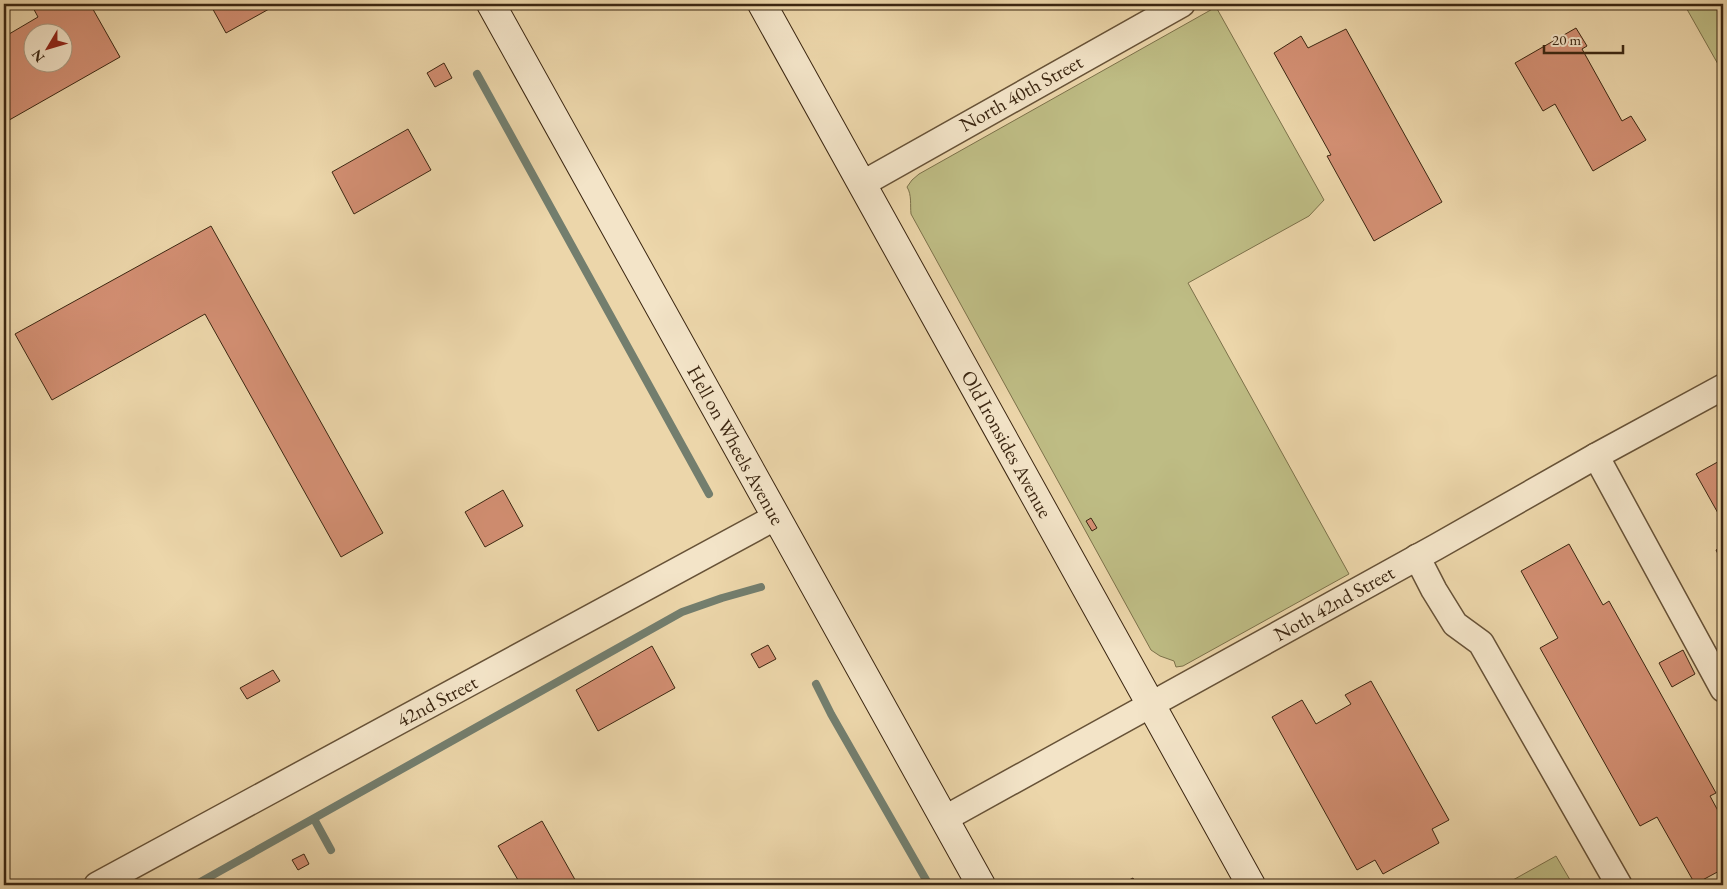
<svg xmlns="http://www.w3.org/2000/svg" width="1727" height="889" viewBox="0 0 1727 889" font-family="'EB Garamond',serif">
<style>
.green{fill:#bebc84;stroke:#7c714a}
.lines{fill:none;stroke-linecap:round;stroke-linejoin:round}
.stream{stroke:#737e6e;stroke-width:8}
.building{fill:#d38f73;stroke:#3b2611;fill-rule:evenodd}
.street-casing{stroke:#675237;stroke-width:28}
.secondary-casing{stroke:#3b2611;stroke-width:30}
.street{stroke:#f3e4c8;stroke-width:25}
.secondary{stroke:#f3e4c8;stroke-width:28}
.labels{text-anchor:middle;dominant-baseline:central;stroke-width:4;stroke-linejoin:round;paint-order:stroke}
.street-label{font-size:20px;fill:#3b2611;stroke:#f3e4c8}
</style>
<rect width="100%" height="100%" fill="#ecd6aa"/>
<filter id="stains"><feTurbulence type="fractalNoise" baseFrequency=".004" numOctaves="4"/><feColorMatrix values="0 0 0 0 .2 0 0 0 0 .09 0 0 0 0 .02 0 0 0 .5 -.17"/></filter>
<radialGradient id="worn" r=".72"><stop offset=".6" stop-color="#630" stop-opacity="0"/><stop offset="1" stop-color="#630" stop-opacity=".3"/></radialGradient>
<g class="green">
<path d="M1684,4H1723V73Z"/>
<path d="M1216,7L1324,200L1309,216L1188,283L1349,574L1183,666L1176,667L1174,661L1160,656L1151,650L911,214C910,205 912,195 907,187L912,180L919,174Z"/>
<path d="M1556,856L1573,885H1504Z"/>
</g>
<g class="lines">
<g class="stream">
<path d="M477,74L709,494"/>
<path d="M816,684L831,714L929,885"/>
<path d="M314,819L331,850"/>
<path d="M195,885L682,612L722,598L761,587"/>
</g>
</g>
<g class="building">
<path d="M31,4H90L120,57L4,123V37L38,17ZM32,32H62V62H32Z"/>
<path d="M210,4H278L226,33Z"/>
<path d="M1576,28L1587,46L1582,49L1622,121L1631,116L1646,140L1593,171L1555,104L1543,111L1515,63Z"/>
<path d="M1346,29L1442,202L1374,241L1327,156L1331,155L1274,53L1301,36L1308,48Z"/>
<path d="M444,63L452,78L435,87L427,73Z"/>
<path d="M408,129L431,170L354,214L332,172Z"/>
<path d="M211,226L383,533L341,557L205,314L52,400L15,334Z"/>
<path d="M1723,459V522L1696,474Z"/>
<path d="M503,490L523,526L485,547L465,512Z"/>
<path d="M1091,518L1097,528L1092,531L1086,521Z"/>
<path d="M1569,544L1603,605L1609,601L1716,793L1710,796L1723,820V869L1695,884L1657,817L1640,826L1540,648L1558,638L1521,571Z"/>
<path d="M1723,546V564L1716,550Z"/>
<path d="M768,645L776,659L759,668L751,654Z"/>
<path d="M652,646L675,688L598,731L576,690Z"/>
<path d="M1683,650L1695,674L1672,687L1659,663Z"/>
<path d="M273,670L280,681L247,699L240,688Z"/>
<path d="M1371,681L1449,820L1432,829L1439,843L1383,874L1375,860L1357,870L1272,717L1302,700L1316,724L1351,704L1345,695Z"/>
<path d="M542,821L578,885H521L498,846Z"/>
<path d="M304,854L309,864L298,870L292,860Z"/>
<path d="M1133,878L1137,885H1119Z"/>
</g>
<g class="lines">
<g class="street-casing">
<g id="street">
<path d="M862,184L1182,4"/>
<path d="M1596,456L1723,689"/>
<path d="M1417,557L1434,590L1455,624L1481,643L1619,885"/>
<path d="M944,819L1436,547L1596,456L1723,387"/>
<path d="M97,885L776,517"/>
</g>
</g>
<g class="secondary-casing">
<g id="secondary">
<path d="M491,4L981,885"/>
<path d="M762,4L1251,885"/>
</g>
</g>
<use href="#street" class="street"/>
<use href="#secondary" class="secondary"/>
</g>
<g class="labels">
<g class="street-label">
<text transform="translate(1021 93) rotate(-29)">North 40th Street</text>
<text transform="translate(1007 444) rotate(61)">Old Ironsides Avenue</text>
<text transform="translate(736 445) rotate(61)">Hell on Wheels Avenue</text>
<text transform="translate(1334 603) rotate(-29)">Noth 42nd Street</text>
<text transform="translate(437 701) rotate(-28)">42nd Street</text>
</g>
</g>
<rect width="1727" height="889" fill="none" stroke="#ecd6aa" stroke-width="20"/>
<rect x="5" y="5" width="1717" height="879" fill="none" stroke="#3b2611" stroke-width="2.5"/>
<rect x="10" y="10" width="1707" height="869" fill="none" stroke="#3b2611"/>
<g transform="translate(48 48) rotate(232)"><circle r="24" fill="#f3e4c8" stroke="#a9987f"/>
<path d="M0-4L9 19L0 12L-9 19Z" fill="#8f2418"/>
<text y="-8" font-size="14" font-weight="bold" text-anchor="middle" fill="#3b2611">N</text>
</g>
<path d="M1544 45v8h79v-8" fill="none" stroke="#3b2611" stroke-width="2.5"/>
<text x="1552" y="45" font-size="15" fill="#3b2611" stroke="#f3e4c8" stroke-width="4" paint-order="stroke">20 m</text>
<rect width="100%" height="100%" filter="url(#stains)"/>
<rect width="100%" height="100%" fill="url(#worn)"/>
</svg>
